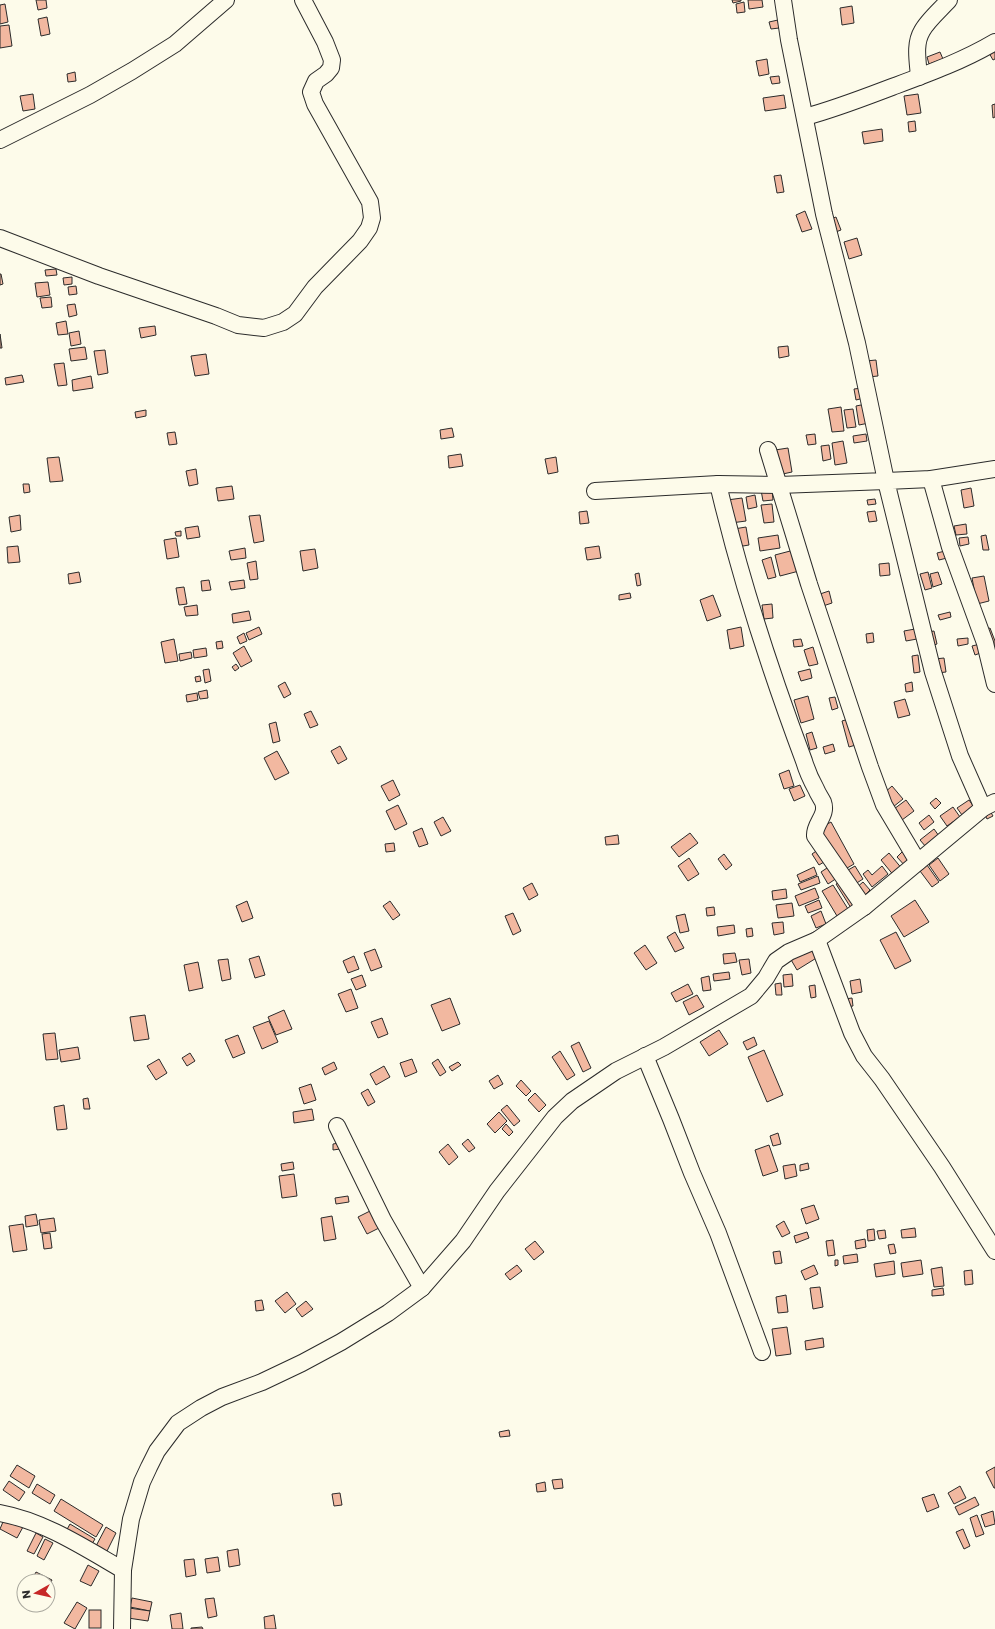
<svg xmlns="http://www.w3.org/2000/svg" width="995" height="1629" viewBox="0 0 995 1629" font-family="Poppins,sans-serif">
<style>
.building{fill:#f2b8a0;stroke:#2b2b2b}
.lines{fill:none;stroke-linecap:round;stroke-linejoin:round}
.minor-casing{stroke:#2b2b2b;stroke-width:18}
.minor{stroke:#fdfbea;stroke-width:16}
</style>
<rect width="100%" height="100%" fill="#fdfbea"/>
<g class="building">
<path d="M36,0H46L47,8L38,10Z"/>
<path d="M732,0H741V1L733,3Z"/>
<path d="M748,0H762L763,7L749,9Z"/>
<path d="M744,2L745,12L737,13L736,4Z"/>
<path d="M5,4L8,22L0,24V5Z"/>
<path d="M852,6L854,23L842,25L840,8Z"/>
<path d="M47,17L50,34L41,36L38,19Z"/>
<path d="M778,20L779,28L771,29L769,22Z"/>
<path d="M9,25L12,46L0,48V26Z"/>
<path d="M995,50V59L993,60L989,53Z"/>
<path d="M940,52L943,59L929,64L927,57Z"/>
<path d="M767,59L769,74L759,76L756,61Z"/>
<path d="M75,72L76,81L68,82L67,74Z"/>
<path d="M779,76L780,83L772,84L770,77Z"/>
<path d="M33,94L35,109L23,111L20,96Z"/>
<path d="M918,94L921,113L907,115L904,96Z"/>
<path d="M784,95L786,108L765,111L763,98Z"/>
<path d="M995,104V117L993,118L992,105Z"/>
<path d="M915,121L916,131L909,132L908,122Z"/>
<path d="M882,129L883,141L864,144L862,132Z"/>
<path d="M781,175L784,192L777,193L774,176Z"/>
<path d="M805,211L812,229L802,232L796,215Z"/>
<path d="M836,217L841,230L833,233L828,220Z"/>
<path d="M857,238L862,255L849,259L844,242Z"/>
<path d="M56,269L57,275L46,276L45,270Z"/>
<path d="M0,274H1L3,284L0,285Z"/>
<path d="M72,277V284L64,285L63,278Z"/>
<path d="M48,282L50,295L37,297L35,283Z"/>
<path d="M76,286L77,294L69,295L68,287Z"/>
<path d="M51,297L52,307L42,308L40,298Z"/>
<path d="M75,304L77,315L69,317L67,305Z"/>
<path d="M66,321L68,334L58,335L56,323Z"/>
<path d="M155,326L156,335L141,338L139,328Z"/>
<path d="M79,331L81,344L71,346L69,333Z"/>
<path d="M0,334L2,348H0Z"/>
<path d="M788,346L789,356L779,358L778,347Z"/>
<path d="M85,347L87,359L71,361L69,349Z"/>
<path d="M105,350L108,373L98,375L94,351Z"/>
<path d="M206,354L209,374L195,376L191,356Z"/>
<path d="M876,360L878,376L868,377L866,361Z"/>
<path d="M64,363L67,385L58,386L54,364Z"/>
<path d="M22,375L24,382L6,385L5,378Z"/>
<path d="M91,376L93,388L73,391L72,380Z"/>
<path d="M862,388L864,398L856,400L854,389Z"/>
<path d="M866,404L869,423L859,425L856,406Z"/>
<path d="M841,407L844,431L832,432L828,409Z"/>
<path d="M853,409L856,427L847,428L844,410Z"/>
<path d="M146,410V416L136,418L135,412Z"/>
<path d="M452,428L454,437L441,439L440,430Z"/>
<path d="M175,432L177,444L169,445L167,433Z"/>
<path d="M815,434L816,444L808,445L806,435Z"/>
<path d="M866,434L867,441L854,443L853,436Z"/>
<path d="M843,441L847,463L835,465L832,443Z"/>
<path d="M829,445L831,459L823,461L821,446Z"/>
<path d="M788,448L792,472L778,475L775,450Z"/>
<path d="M461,454L463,466L449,468L448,456Z"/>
<path d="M59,457L63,481L50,482L47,458Z"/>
<path d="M556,457L558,472L548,474L545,459Z"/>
<path d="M196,469L198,484L189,486L186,471Z"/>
<path d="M23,484H29L30,492L24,493Z"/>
<path d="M232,486L234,499L218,501L216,488Z"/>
<path d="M971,488L974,506L964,508L961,490Z"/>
<path d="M772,489L773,500L763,501L761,490Z"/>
<path d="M755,495L757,507L748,509L746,497Z"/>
<path d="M742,498L746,521L731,523L727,500Z"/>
<path d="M875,499L876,504L868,505L867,500Z"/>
<path d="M772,504L774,522L764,523L761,505Z"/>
<path d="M587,511L589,523L580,524L579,512Z"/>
<path d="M875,511L877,521L869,522L867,512Z"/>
<path d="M20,515L21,530L11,532L9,517Z"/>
<path d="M260,515L264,541L254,543L249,516Z"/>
<path d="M966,524L967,534L956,535L954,526Z"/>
<path d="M198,526L200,537L187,539L185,528Z"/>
<path d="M746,527L749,545L737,547L734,529Z"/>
<path d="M181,531V536H176L175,532Z"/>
<path d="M778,535L780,548L760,551L758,538Z"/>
<path d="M986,535L989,550H983L981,536Z"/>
<path d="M968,537L969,544L960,546L959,538Z"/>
<path d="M176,538L179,557L167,559L164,540Z"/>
<path d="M18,546L20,562L8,563L7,547Z"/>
<path d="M599,546L601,558L587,560L585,548Z"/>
<path d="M245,548L246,558L231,560L229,551Z"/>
<path d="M315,549L318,568L303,571L300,551Z"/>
<path d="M794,550L799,571L780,576L775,555Z"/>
<path d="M949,550L951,557L939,560L937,553Z"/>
<path d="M771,557L776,577L768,579L762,560Z"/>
<path d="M256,561L258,579L250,580L247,563Z"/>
<path d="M889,563L890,575L880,576L879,564Z"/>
<path d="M79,572L81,582L69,584L68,574Z"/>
<path d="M928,572L932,588L925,590L920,574Z"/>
<path d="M938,572L942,584L933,587L930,574Z"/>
<path d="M639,573L641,585L637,586L635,574Z"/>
<path d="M984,576L989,601L977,604L972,578Z"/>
<path d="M209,580L211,590L202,591L201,581Z"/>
<path d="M244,580L245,588L231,590L229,582Z"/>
<path d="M184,587L187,604L179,605L176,588Z"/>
<path d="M829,591L832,603L823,606L820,594Z"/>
<path d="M630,593L631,598L619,600V595Z"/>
<path d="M713,595L721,616L707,621L700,600Z"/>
<path d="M772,604L773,618L764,619L762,605Z"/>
<path d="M197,605L198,615L186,616L184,607Z"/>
<path d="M249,611L251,620L233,623L232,614Z"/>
<path d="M950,612L951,617L940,620L938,615Z"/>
<path d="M259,627L262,634L249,640L246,633Z"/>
<path d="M741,627L744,646L730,649L727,630Z"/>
<path d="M990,628L995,641V647L989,650L982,631Z"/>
<path d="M915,629L917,639L906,641L904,631Z"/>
<path d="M934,631L937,644L931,646L928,632Z"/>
<path d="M244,633L247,641L240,644L237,637Z"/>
<path d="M873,633L874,642L867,643L866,634Z"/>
<path d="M968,638V644L958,646L957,639Z"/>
<path d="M174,639L178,661L165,663L161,642Z"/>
<path d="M801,639L803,646L794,647L793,640Z"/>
<path d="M222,641L223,648L217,649L216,642Z"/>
<path d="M984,643L986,651L975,655L972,646Z"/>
<path d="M244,646L252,661L241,667L233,653Z"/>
<path d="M813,647L818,664L809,666L804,650Z"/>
<path d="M206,648L207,656L194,658L193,650Z"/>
<path d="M191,652L192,658L180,661L179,654Z"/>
<path d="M918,655L920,672L914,673L912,656Z"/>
<path d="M944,658L946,672L937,673L935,659Z"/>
<path d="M236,664L239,668L235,671L232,667Z"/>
<path d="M209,669L211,681L205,683L203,670Z"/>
<path d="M810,669L812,678L801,681L798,672Z"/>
<path d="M200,676L201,681L196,682L195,677Z"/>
<path d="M285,682L291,694L284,698L278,686Z"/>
<path d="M912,682L913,691L906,692L905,684Z"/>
<path d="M207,690L208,698L200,699L198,692Z"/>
<path d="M197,693L198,700L187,702L186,695Z"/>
<path d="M808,696L814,719L801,723L794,700Z"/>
<path d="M835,697L838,708L832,710L829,698Z"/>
<path d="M905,699L910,715L898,718L894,702Z"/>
<path d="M311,711L318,725L310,728L304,714Z"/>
<path d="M852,718L859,744L849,747L842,721Z"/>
<path d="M276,722L280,741L273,743L269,724Z"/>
<path d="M812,732L817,748L810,750L806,734Z"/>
<path d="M833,744L835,751L825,754L823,747Z"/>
<path d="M340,746L347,759L338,764L331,751Z"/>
<path d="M277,751L289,773L275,780L264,758Z"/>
<path d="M789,770L794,786L784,789L779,774Z"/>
<path d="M393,780L400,795L389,801L381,786Z"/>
<path d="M800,785L805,796L794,801L789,789Z"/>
<path d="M892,786L903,799L893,807L883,794Z"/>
<path d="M936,798L941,803L935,809L930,803Z"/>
<path d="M906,800L914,811L898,823L890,812Z"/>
<path d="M969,800L974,807L962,815L957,808Z"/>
<path d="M398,805L407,824L395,830L386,811Z"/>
<path d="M953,807L960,817L947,826L940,816Z"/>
<path d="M990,811L993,816L987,819L985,815Z"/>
<path d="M929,815L934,822L924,830L919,823Z"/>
<path d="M443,817L451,831L441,836L434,822Z"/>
<path d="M831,822L854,864L842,871L818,829Z"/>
<path d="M422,828L428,844L419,847L413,832Z"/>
<path d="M934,829L939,836L926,847L920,840Z"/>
<path d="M690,833L698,843L679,857L671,847Z"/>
<path d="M618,835L619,844L606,845L605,837Z"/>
<path d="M394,843L395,851L386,852L385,844Z"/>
<path d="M822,847L829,859L819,865L812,854Z"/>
<path d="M904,850L914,860L906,867L897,857Z"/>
<path d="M889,853L903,870L895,877L881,860Z"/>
<path d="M724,854L732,865L726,870L718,859Z"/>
<path d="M689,858L699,874L688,881L678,866Z"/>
<path d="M938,858L949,874L940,881L929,865Z"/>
<path d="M833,864L840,876L828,884L821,872Z"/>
<path d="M927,865L939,882L932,887L920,871Z"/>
<path d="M855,866L863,879L852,886L843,873Z"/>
<path d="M882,866L888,874L872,887L863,874L868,870L872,875Z"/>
<path d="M814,867L817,875L800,882L797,875Z"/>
<path d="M818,876L820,883L801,890L798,884Z"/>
<path d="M842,881L857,904L851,908L836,884Z"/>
<path d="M863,882L870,890L863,897L856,888Z"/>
<path d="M532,883L538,895L529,900L523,888Z"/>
<path d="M833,885L848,909L837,916L822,891Z"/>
<path d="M815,888L819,898L799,906L795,896Z"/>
<path d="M786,889L787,898L773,900L772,891Z"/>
<path d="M819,900L822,908L808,913L805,906Z"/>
<path d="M915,900L929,922L904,937L891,916Z"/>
<path d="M247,901L253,918L242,922L236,906Z"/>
<path d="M390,901L400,915L393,920L383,906Z"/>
<path d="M792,903L794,916L778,918L776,905Z"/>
<path d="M714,907L715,915L707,916L706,908Z"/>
<path d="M821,911L826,924L816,928L811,916Z"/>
<path d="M513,913L521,931L513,935L505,916Z"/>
<path d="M685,914L689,931L680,933L676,916Z"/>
<path d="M783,922L784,933L774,935L772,923Z"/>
<path d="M734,925L735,933L718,936L717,927Z"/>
<path d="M752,928L753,936L747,937L746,929Z"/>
<path d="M675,932L684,948L675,952L667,937Z"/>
<path d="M896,932L911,961L895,969L880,940Z"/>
<path d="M645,945L657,963L646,970L634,953Z"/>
<path d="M811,945L818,957L797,970L790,958Z"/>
<path d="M375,949L382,967L371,971L364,953Z"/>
<path d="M735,953L737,962L724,964L723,954Z"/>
<path d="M259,956L265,975L255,978L249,959Z"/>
<path d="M354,956L359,969L348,973L343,961Z"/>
<path d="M228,959L231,979L222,981L218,960Z"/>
<path d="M749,959L751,973L742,975L739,960Z"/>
<path d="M198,962L203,988L189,991L184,965Z"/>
<path d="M729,972L730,979L714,981L713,974Z"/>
<path d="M792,974L793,986L784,987L783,975Z"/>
<path d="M362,975L366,986L356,990L351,979Z"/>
<path d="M709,976L711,990L703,991L701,978Z"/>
<path d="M860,979L862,992L852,994L850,981Z"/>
<path d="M781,983L782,995H776L775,984Z"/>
<path d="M688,984L693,994L676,1002L671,993Z"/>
<path d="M815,985L816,997L811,998L809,986Z"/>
<path d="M351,989L358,1008L346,1012L338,994Z"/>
<path d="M697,995L704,1007L689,1015L683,1002Z"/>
<path d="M450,998L460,1024L442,1031L431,1005Z"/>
<path d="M852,998L853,1006L846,1007L845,999Z"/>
<path d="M284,1010L292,1029L276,1035L268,1017Z"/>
<path d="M145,1015L149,1039L134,1041L130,1017Z"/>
<path d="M382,1018L388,1034L378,1038L371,1022Z"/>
<path d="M269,1021L278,1042L262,1049L253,1027Z"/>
<path d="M719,1030L728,1044L709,1056L700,1042Z"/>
<path d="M55,1033L58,1059L46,1060L43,1034Z"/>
<path d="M238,1035L245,1053L233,1058L225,1040Z"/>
<path d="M754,1037L757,1045L747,1050L743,1042Z"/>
<path d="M579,1042L591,1068L583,1072L571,1046Z"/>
<path d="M78,1047L80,1059L61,1062L59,1050Z"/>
<path d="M764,1050L783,1095L767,1102L748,1057Z"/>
<path d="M560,1051L575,1075L567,1080L552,1057Z"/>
<path d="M190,1053L195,1061L187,1066L182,1058Z"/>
<path d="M159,1059L167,1073L156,1080L147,1066Z"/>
<path d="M412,1059L417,1072L405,1077L400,1063Z"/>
<path d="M438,1059L446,1072L440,1076L432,1063Z"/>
<path d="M334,1062L337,1069L325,1075L322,1068Z"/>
<path d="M458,1062L461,1065L452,1071L449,1067Z"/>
<path d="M384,1066L390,1077L376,1085L370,1074Z"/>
<path d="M498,1075L503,1084L494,1089L489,1081Z"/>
<path d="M521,1080L531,1091L526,1096L516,1086Z"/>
<path d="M311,1084L316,1100L304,1104L299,1088Z"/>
<path d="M368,1089L375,1102L368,1106L361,1093Z"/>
<path d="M535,1093L546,1105L539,1112L528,1100Z"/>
<path d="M88,1098L90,1109H84L83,1099Z"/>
<path d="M64,1105L67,1129L57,1130L54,1107Z"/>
<path d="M507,1105L520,1121L514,1126L501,1110Z"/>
<path d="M312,1109L314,1120L294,1123L293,1112Z"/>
<path d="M499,1112L507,1121L495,1133L487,1124Z"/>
<path d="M506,1124L513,1132L509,1136L502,1129Z"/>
<path d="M778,1133L781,1144L773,1146L770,1136Z"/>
<path d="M468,1139L475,1148L469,1152L462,1144Z"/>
<path d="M339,1143L340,1149L333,1150V1144Z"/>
<path d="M448,1144L458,1157L449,1165L439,1152Z"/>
<path d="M769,1145L778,1171L763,1176L755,1150Z"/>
<path d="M293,1162L294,1169L282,1171L281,1164Z"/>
<path d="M808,1163L809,1169L800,1171V1165Z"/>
<path d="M795,1164L797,1176L785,1179L783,1166Z"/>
<path d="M294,1174L297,1196L282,1198L279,1176Z"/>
<path d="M348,1196L349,1202L336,1204L335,1198Z"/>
<path d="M814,1205L819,1219L806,1224L801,1209Z"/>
<path d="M370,1211L379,1228L367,1234L358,1217Z"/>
<path d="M36,1214L38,1225L26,1227L25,1216Z"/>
<path d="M332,1216L336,1239L324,1241L321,1218Z"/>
<path d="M54,1218L56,1231L41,1233L39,1220Z"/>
<path d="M784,1221L790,1233L782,1237L776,1226Z"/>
<path d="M23,1224L27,1250L13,1252L9,1226Z"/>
<path d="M915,1228L916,1237L902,1238L901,1230Z"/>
<path d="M874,1229L875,1240L868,1241L867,1230Z"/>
<path d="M885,1230L886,1238L879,1239L877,1231Z"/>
<path d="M807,1232L809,1238L796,1243L794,1236Z"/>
<path d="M50,1233L52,1248L44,1249L42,1234Z"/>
<path d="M865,1239L866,1247L856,1249L855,1241Z"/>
<path d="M833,1240L835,1255L828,1256L826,1241Z"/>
<path d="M535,1241L544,1252L534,1260L525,1249Z"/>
<path d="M894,1244L896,1253L890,1254L888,1245Z"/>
<path d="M780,1251L782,1263L775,1264L773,1252Z"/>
<path d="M857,1254L858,1262L844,1264L843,1256Z"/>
<path d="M835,1260H838V1265L835,1266Z"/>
<path d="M921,1260L923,1274L903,1277L901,1263Z"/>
<path d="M894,1261L895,1274L876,1277L874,1264Z"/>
<path d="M517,1265L522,1271L510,1280L505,1274Z"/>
<path d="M814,1265L818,1274L805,1280L801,1271Z"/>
<path d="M942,1267L944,1286L934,1287L931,1269Z"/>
<path d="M972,1270L973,1284L965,1285L964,1271Z"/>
<path d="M820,1287L823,1307L813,1309L810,1288Z"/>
<path d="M943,1288L944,1295L932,1296V1290Z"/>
<path d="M287,1292L296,1304L285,1313L275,1301Z"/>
<path d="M786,1295L788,1312L778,1313L776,1297Z"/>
<path d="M262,1300L264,1310L256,1311L255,1301Z"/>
<path d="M306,1301L313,1309L302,1317L296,1309Z"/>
<path d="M787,1327L791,1354L776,1356L772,1329Z"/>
<path d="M823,1338L824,1347L806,1350L805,1341Z"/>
<path d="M509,1430L510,1436L500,1437L499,1432Z"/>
<path d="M17,1465L35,1476L29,1488L10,1476Z"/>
<path d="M995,1467V1488H994L986,1472Z"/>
<path d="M562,1479L563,1488L554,1489L552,1480Z"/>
<path d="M9,1481L25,1492L19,1501L3,1490Z"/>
<path d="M545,1482L546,1491L537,1492L536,1484Z"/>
<path d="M37,1484L55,1495L50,1504L32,1493Z"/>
<path d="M960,1486L966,1498L954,1504L948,1493Z"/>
<path d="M340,1493L342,1505L334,1506L332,1494Z"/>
<path d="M934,1494L939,1507L927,1512L922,1498Z"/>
<path d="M975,1497L979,1505L959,1515L955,1507Z"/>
<path d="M61,1499L103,1525L96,1537L54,1511Z"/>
<path d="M993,1511L995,1524L985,1527L981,1515Z"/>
<path d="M977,1515L984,1534L976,1537L970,1518Z"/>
<path d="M5,1517L23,1527L17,1538L0,1529Z"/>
<path d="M70,1524L95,1539L90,1547L65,1533Z"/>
<path d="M106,1527L116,1533L106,1553L95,1548Z"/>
<path d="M963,1529L970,1546L964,1549L956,1532Z"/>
<path d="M36,1533L43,1537L34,1554L27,1551Z"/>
<path d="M45,1539L53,1543L44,1560L37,1556Z"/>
<path d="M238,1549L240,1565L229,1567L227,1551Z"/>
<path d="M218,1557L220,1571L207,1573L205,1559Z"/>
<path d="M194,1559L196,1575L186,1577L184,1560Z"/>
<path d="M88,1565L99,1571L91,1586L80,1581Z"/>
<path d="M36,1572L52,1580L48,1588V1581L32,1580Z"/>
<path d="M132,1598L152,1602L150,1611L130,1607Z"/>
<path d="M214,1598L217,1616L208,1618L205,1599Z"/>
<path d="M77,1602L87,1608L75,1629L64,1623Z"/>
<path d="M129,1608L150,1611L148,1621L128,1618Z"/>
<rect x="89" y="1610" width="12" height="18"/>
<path d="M181,1613L183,1629H172L170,1615Z"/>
<path d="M274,1615L276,1629H265L264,1617Z"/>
<path d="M202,1627L203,1629H191V1628Z"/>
</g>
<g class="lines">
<g class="minor-casing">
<g id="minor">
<path d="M919,77C918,62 914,44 922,31C927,21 941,9 949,0"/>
<path d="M805,117C835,109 863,98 892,87C927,74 963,61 995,42"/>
<path d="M0,140L90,95L132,71L175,44L226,0"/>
<path d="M0,238L99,276L216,316L238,325L264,328L283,322L295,314L315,287L360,241L369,228L372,218L370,202L315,104L311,92L316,81L326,74L331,68L332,60L325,42L303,0"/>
<path d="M768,450L809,584L870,767L884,805L918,862"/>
<path d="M931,479L950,547L985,643L995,684"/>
<path d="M718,484C740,578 770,670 804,761C807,771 811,780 816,789C818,794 821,798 823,802C828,816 814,823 815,836L864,907"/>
<path d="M595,491L718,484L779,485L886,481L857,343L824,214L789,40L783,0"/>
<path d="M983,808L960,756L933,672L886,481L931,479L995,469"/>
<path d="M817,940L852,1033L864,1056L882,1079L942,1167L995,1251"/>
<path d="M645,1056L671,1119L692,1173L718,1233L762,1352"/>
<path d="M337,1126L383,1220L422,1288"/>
<path d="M0,1513C44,1521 85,1548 123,1570"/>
<path d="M122,1629L123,1570L131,1519L142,1482L149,1467L157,1451L178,1423L201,1408L222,1397L262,1382L302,1363L341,1342L388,1313L422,1288L463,1241L497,1191L555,1117L572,1101L616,1071L664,1047L751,996L766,978L776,961L789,952L817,940L864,907L983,808L995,802"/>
</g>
</g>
<use href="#minor" class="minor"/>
</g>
<g transform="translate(36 1593) rotate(262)"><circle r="19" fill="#fdfbea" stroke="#a9a89e"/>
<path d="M0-3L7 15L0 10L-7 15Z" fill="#c62828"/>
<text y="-6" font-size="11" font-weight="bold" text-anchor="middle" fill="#2b2b2b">N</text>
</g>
</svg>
